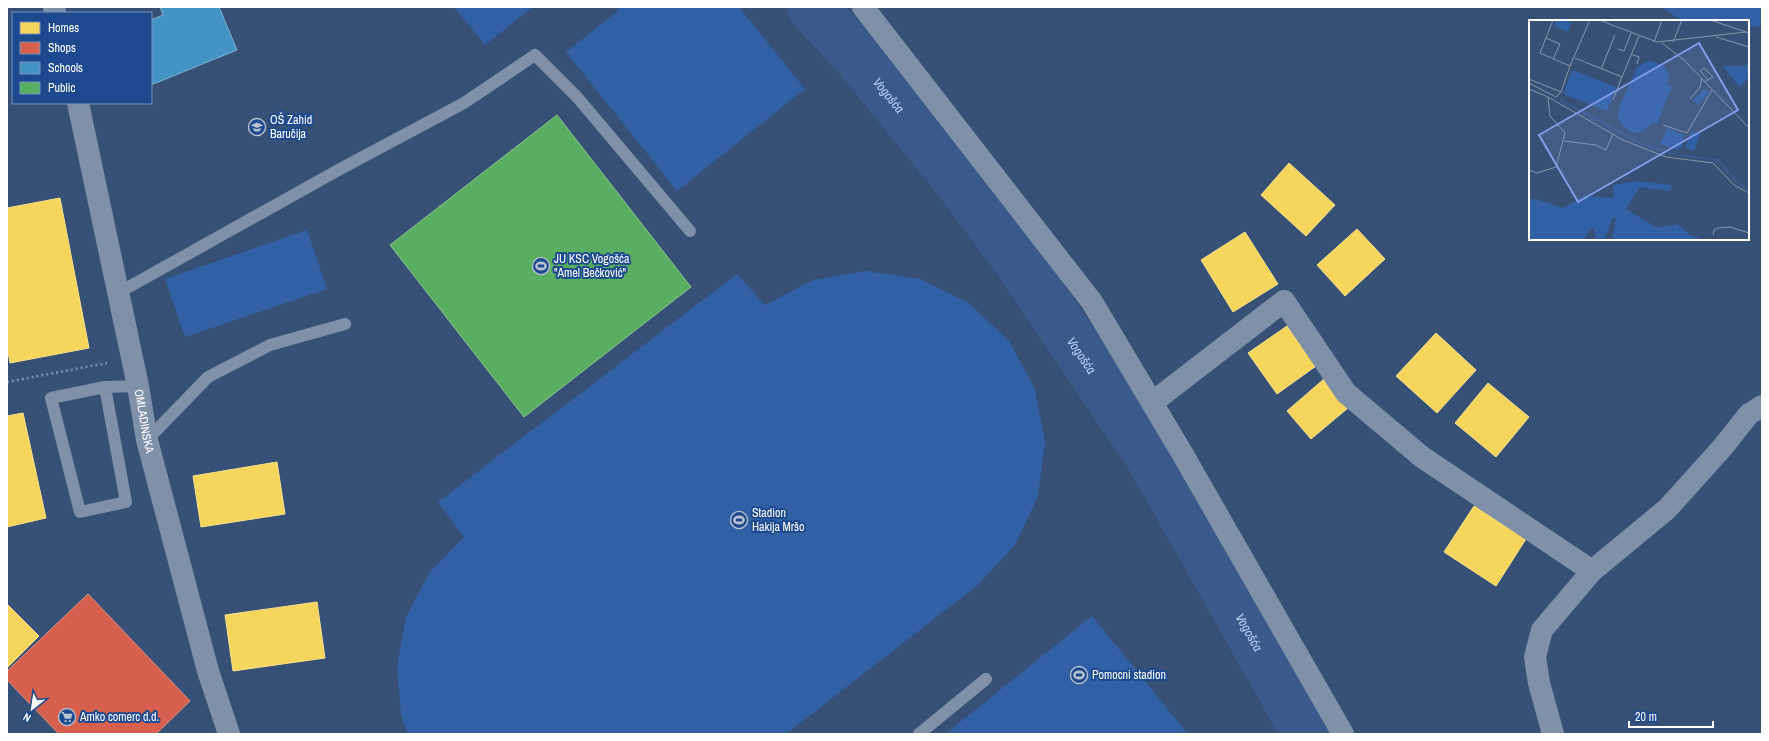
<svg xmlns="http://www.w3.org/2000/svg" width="1769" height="741" viewBox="0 0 1769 741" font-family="'Archivo Narrow',sans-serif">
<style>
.green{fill:#3160a5}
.homes{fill:#f6d55c;stroke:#f9e28d}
.shops{fill:#d6604d;stroke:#e29082}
.schools{fill:#4393c3;stroke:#7bb3d5}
.public{fill:#5aae61;stroke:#8cc690}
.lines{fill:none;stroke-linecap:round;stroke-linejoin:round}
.river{stroke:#3b5a8c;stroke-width:50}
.path{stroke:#7e91a9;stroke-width:2.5;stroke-dasharray:2 3;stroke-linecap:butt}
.service{stroke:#7e91a9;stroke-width:12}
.minor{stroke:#7e91a9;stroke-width:22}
.labels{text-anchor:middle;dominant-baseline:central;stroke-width:4;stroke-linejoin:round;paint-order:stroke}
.poi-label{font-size:12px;fill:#fff;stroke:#1d4a8f;text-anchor:start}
.street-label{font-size:12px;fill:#fff;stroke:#1d4a8f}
.water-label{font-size:13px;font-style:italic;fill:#b8d1f4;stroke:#1d4a8f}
.inset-river{fill:none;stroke:#3b5a8c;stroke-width:2}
.inset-road{fill:none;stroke:#8796ac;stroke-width:1}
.view{fill:#839eea;fill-opacity:0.15;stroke:#839eea;stroke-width:2}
.inset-edge{fill:none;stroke:#fff;stroke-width:2}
</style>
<rect width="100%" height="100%" fill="#375075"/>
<g class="green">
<path d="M454,7H533L485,45Z"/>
<path d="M616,7H739L805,89L677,191L566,52L618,11Z"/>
<path d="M1662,7H1762V27L1748,26V21H1682Z"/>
<path d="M307,230L327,289L185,337L165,279Z"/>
<path d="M866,271L920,279L969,303L1009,341L1035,389L1045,442L1038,496L1015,545L978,585L786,734H408L401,715L397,666L406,617L429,573L464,537L438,502L737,274L765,305L813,280Z"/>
<path d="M1092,616L1188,734H945Z"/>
</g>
<g class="homes">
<path d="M1289,163L1335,205L1306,236L1261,195Z"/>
<path d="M60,198L89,348L10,363L7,346V208Z"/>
<path d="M1357,229L1385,259L1345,296L1317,265Z"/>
<path d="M1245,232L1278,284L1233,312L1201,260Z"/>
<path d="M1287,326L1316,366L1277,394L1248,353Z"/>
<path d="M1436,333L1476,370L1437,413L1396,376Z"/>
<path d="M1324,379L1348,408L1311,439L1287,411Z"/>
<path d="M1488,383L1529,417L1496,457L1455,423Z"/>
<path d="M23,413L46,518L7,527V416Z"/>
<path d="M277,462L285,514L201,527L193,476Z"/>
<path d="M1474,506L1526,539L1496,586L1444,552Z"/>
<path d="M317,602L325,658L233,671L225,615Z"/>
<path d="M7,604L39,636L7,668Z"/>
</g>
<path class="shops" d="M88,594L190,701L156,734H59L7,680V671Z"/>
<path class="schools" d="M160,7H219L237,50L151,85V20L163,15Z"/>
<path class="public" d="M557,115L691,287L524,417L390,245Z"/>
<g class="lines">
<path class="river" id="s1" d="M812,7L858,57L955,176L1016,258L1150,456L1307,734"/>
<path class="path" d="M7,382L107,363"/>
<g class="service">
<path d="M118,293L342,168L464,103L535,55L577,97L690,231"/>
<path d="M105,387L126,502L80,512L51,398L105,387L138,386"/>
<path d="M147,440L208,377L270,345L345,324"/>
<path d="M919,734L986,679"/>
</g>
<g class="minor">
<path d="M54,7L55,13"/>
<path d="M863,7L1092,302L1182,453L1343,734"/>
<path id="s2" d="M78,103L138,386L147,440L208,671L229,734"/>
<path d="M1153,402L1284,301L1346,393L1422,457L1592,571"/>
<path d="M1553,734L1539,683L1535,657L1542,630L1592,571L1667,509L1722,448L1749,414L1762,406"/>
</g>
</g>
<defs>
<g id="school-ring" transform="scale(0.9)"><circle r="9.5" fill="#1d4a8f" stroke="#b9c2cf" stroke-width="1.5"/><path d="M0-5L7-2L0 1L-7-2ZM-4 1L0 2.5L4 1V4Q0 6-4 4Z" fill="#b9c2cf"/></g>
<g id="stadium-ring" transform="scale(0.9)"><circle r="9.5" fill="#1d4a8f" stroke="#b9c2cf" stroke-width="1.5"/><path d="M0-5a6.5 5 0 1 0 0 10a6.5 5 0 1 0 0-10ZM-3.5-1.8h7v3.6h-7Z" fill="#b9c2cf"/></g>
<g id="supermarket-ring" transform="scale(0.9)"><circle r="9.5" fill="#1d4a8f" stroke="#b9c2cf" stroke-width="1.5"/><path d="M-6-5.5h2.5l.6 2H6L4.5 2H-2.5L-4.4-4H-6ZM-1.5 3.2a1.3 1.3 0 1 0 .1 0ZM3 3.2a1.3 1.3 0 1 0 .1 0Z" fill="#b9c2cf"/></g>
</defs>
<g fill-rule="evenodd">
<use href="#school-ring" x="257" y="127"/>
<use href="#stadium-ring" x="541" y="266"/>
<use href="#stadium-ring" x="739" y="520"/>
<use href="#stadium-ring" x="1079" y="675"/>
<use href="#supermarket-ring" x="67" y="717"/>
</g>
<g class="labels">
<g class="poi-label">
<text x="270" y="120">OŠ Zahid<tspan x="270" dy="14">Baručija</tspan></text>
<text x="554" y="259">JU KSC Vogošća<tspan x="554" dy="14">"Amel Bečković"</tspan></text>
<text x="752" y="513">Stadion<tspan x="752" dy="14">Hakija Mršo</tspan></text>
<text x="1092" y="675">Pomocni stadion</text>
<text x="80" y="717">Amko comerc d.d.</text>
</g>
<g class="street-label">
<text stroke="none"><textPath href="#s2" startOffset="325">OMLADINSKA</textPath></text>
</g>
<g class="water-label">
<text stroke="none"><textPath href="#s1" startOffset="117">Vogošća</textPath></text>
<text stroke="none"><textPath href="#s1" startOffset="441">Vogošća</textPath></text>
<text stroke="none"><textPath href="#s1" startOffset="765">Vogošća</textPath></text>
</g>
</g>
<g transform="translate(1529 20)">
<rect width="220" height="220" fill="#375075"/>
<path d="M27,0H43L39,12L25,6ZM121,40L135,46L140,55L139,65L143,67L128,104L124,102L111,113L100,112L89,99L90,88L108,47ZM220,43V58L210,67L194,46H216ZM43,50L87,67L78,91L34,74ZM175,69L180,73L169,85L164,81ZM138,108L155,115L153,128L150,127L148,130L131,124ZM163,111L171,114L165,131L156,128ZM108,161L143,165L141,171L111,167L97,189L129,208L148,204L163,216L176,220H83L87,199L84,197L75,220H67L65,209H62L54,220H0V179H7L34,188L55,176L84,178V165Z" fill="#3160a5"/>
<path class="inset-river" d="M31,80L113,124L148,135L189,140L209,163L220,169"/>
<path class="inset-road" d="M24,0L11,33L41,46L61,0M70,0L128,22L217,12M181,0L220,13M187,17L220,27M17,18L31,24L24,39M125,22L133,0M144,22L153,0M133,23L155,40L220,108M89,29L95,31L102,13M102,34L110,37L108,44M46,38L93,57L110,16M72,49L86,15M0,59L32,72L41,46M176,62L179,60L184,57L175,48L171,51L179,60M0,63L27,77L32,72M0,69L19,77L21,96L36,113L27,147L8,153L0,150M19,77L94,120L137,137L184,143L205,165L220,173M161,79L171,67L173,58M84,80L93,57M134,105L158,113L183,70M35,121L67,125L77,130L84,114M184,215L185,210L189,208L201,207L220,213"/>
<path class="view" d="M170,23L209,90L49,182L10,115Z"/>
<rect width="220" height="220" class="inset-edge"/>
</g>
<rect width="1769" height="741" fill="none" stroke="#ffffff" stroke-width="16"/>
<rect x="12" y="12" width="140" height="92" fill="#1d4a8f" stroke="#7792bc"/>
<rect x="20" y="22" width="20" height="12" fill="#f6d55c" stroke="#7792bc"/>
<text x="48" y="32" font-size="12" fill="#ffffff">Homes</text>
<rect x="20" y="42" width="20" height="12" fill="#d6604d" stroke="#7792bc"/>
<text x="48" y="52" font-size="12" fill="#ffffff">Shops</text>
<rect x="20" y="62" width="20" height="12" fill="#4393c3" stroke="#7792bc"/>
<text x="48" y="72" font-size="12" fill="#ffffff">Schools</text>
<rect x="20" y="82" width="20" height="12" fill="#5aae61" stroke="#7792bc"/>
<text x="48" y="92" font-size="12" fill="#ffffff">Public</text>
<g transform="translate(32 709) rotate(210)" stroke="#1d4a8f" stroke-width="3" paint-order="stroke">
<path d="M0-3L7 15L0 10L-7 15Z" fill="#ffffff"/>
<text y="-6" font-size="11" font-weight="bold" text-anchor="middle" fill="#ffffff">N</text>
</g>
<path d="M1629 721v6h84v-6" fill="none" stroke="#ffffff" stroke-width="2"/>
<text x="1635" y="721" font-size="12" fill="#ffffff" stroke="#1d4a8f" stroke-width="3" paint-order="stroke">20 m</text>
</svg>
